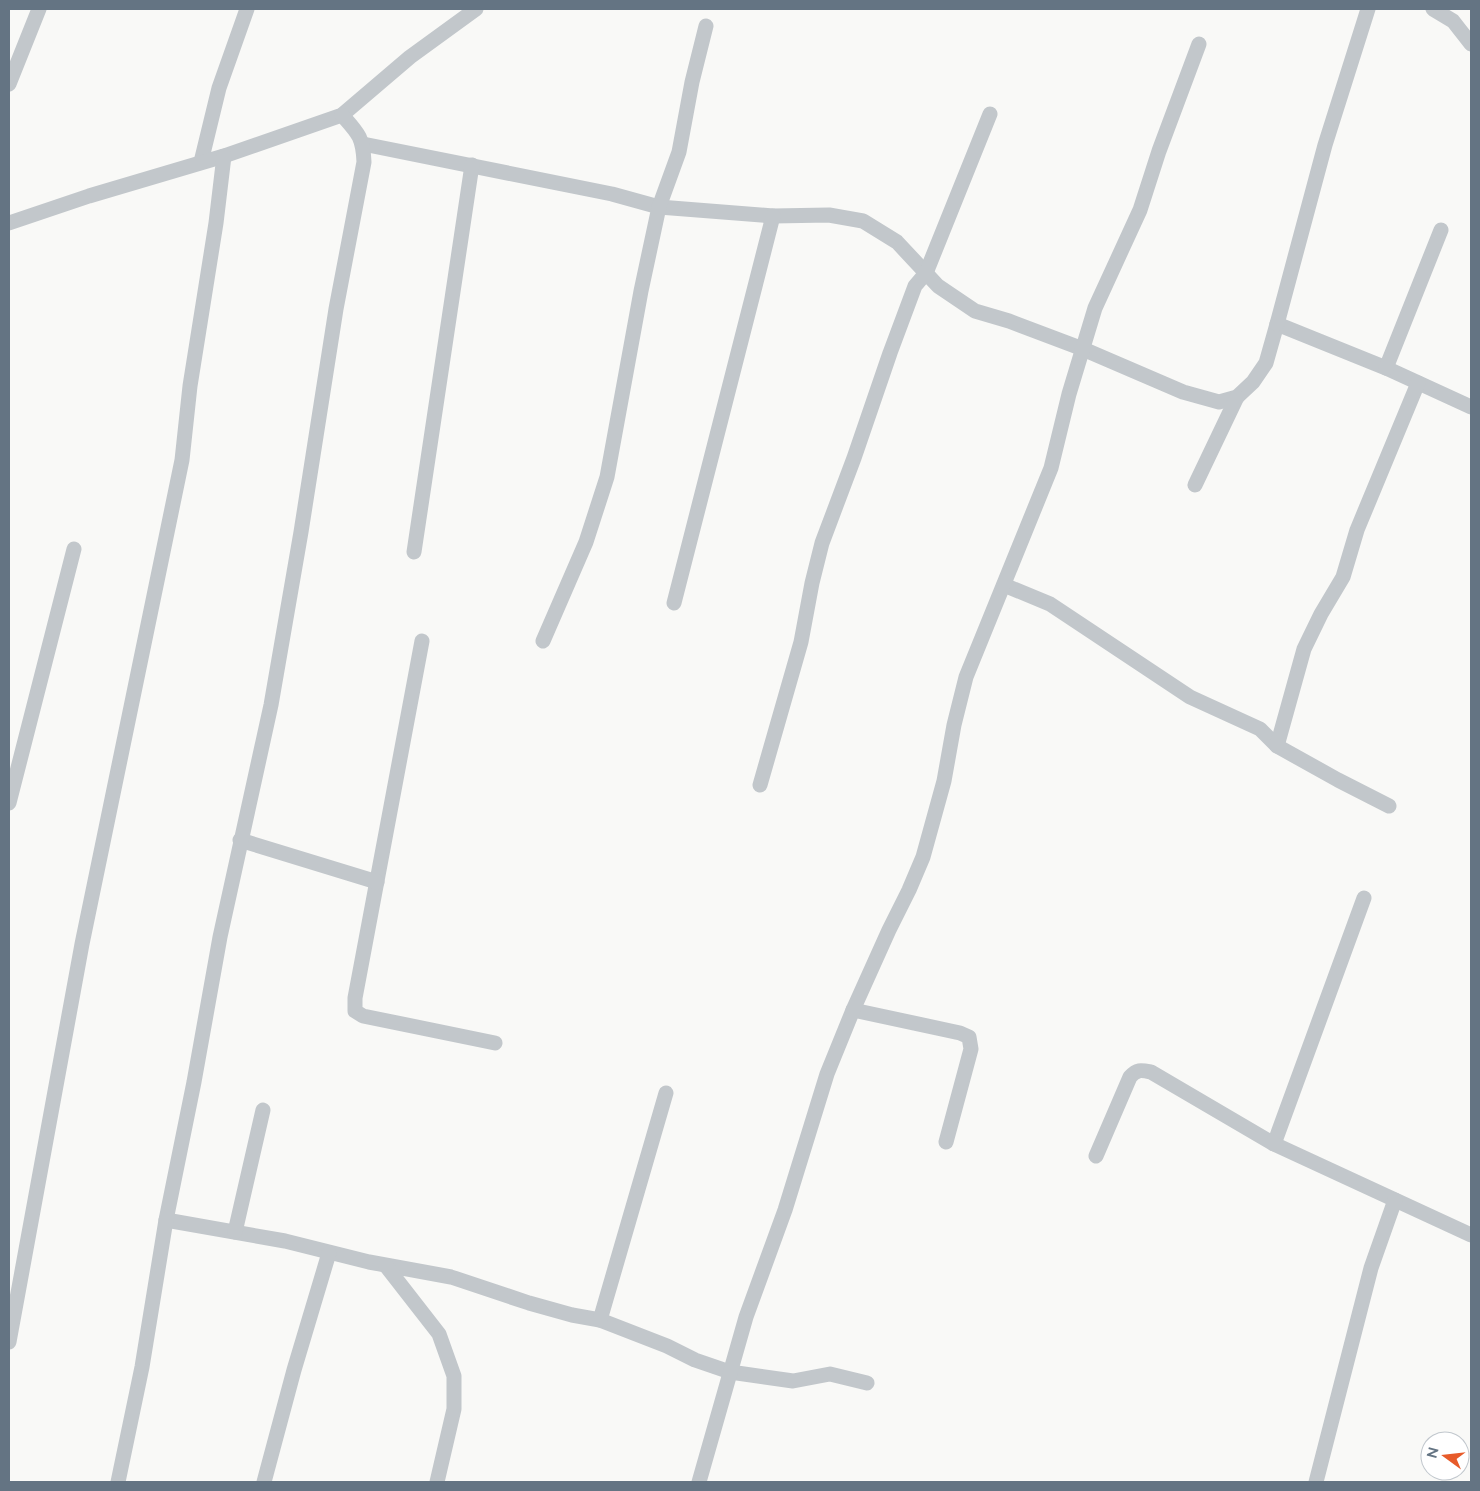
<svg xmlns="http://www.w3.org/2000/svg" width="1480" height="1491" viewBox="0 0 1480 1491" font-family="Raleway,sans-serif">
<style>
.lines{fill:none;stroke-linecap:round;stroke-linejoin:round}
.minor{stroke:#c2c7cb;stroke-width:15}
</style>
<rect width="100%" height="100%" fill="#f9f9f7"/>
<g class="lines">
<g class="minor">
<path d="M1433,9L1453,21L1471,44"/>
<path d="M9,84L39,9"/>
<path d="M363,144L612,194L659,207L773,216L829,215L863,221L897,242L938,286L975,311L1009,321L1083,349L1183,392L1219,402L1237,397L1253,382L1266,363L1277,324L1386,368L1471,407"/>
<path d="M201,162L219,88L247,9"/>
<path d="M9,223L89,196L224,156L342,115L410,57L476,9"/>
<path d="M1277,324L1325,145L1368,9"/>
<path d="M1386,368L1441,230"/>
<path d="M1195,485L1237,397"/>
<path d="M414,552L472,165"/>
<path d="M1004,585L1050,604L1190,697L1260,729L1277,746L1338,780L1389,806"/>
<path d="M674,603L773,216"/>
<path d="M422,641L355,998V1011L363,1016L495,1043"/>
<path d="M543,641L586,542L607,477L641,291L659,207L679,152L692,82L706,26"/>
<path d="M1277,746L1304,649L1321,614L1343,577L1357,530L1418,383"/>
<path d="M760,785L801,642L812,583L822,543L854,458L890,353L915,286L926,273L990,114"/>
<path d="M9,803L74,549"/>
<path d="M240,840L377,882"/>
<path d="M853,1010L960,1033L969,1037L971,1049L946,1142"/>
<path d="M1274,1144L1364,898"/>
<path d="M1096,1156L1130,1077C1137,1069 1141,1070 1151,1072L1274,1144L1471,1235"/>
<path d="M166,1220L285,1241L369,1262L451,1277L529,1303L572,1315L600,1320L667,1346L695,1360L730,1372L793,1381L830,1374L867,1383"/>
<path d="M235,1232L263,1110"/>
<path d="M386,1266L439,1334L454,1376V1409L437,1482"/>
<path d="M600,1320L666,1093"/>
<path d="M9,1342L82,944L182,460L190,386L216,223L224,156"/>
<path d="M118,1482L142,1367L166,1220L194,1082L220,937L271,705L301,532L336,309L364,162C363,137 358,133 342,115"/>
<path d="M264,1482L294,1370L329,1253"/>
<path d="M699,1482L746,1317L785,1210L827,1074L853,1010L889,930L909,890L923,857L944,781L954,725L966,677L1051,468L1069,394L1095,308L1140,210L1159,151L1199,44"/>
<path d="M1316,1482L1371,1268L1395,1200"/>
</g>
</g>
<rect width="1480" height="1491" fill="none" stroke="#647483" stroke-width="20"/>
<g transform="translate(1445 1456) rotate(285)"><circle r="24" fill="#ffffff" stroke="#c1c7cd"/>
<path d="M0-4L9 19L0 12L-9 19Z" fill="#e75b2a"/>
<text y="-8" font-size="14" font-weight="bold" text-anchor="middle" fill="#647483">N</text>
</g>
</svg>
